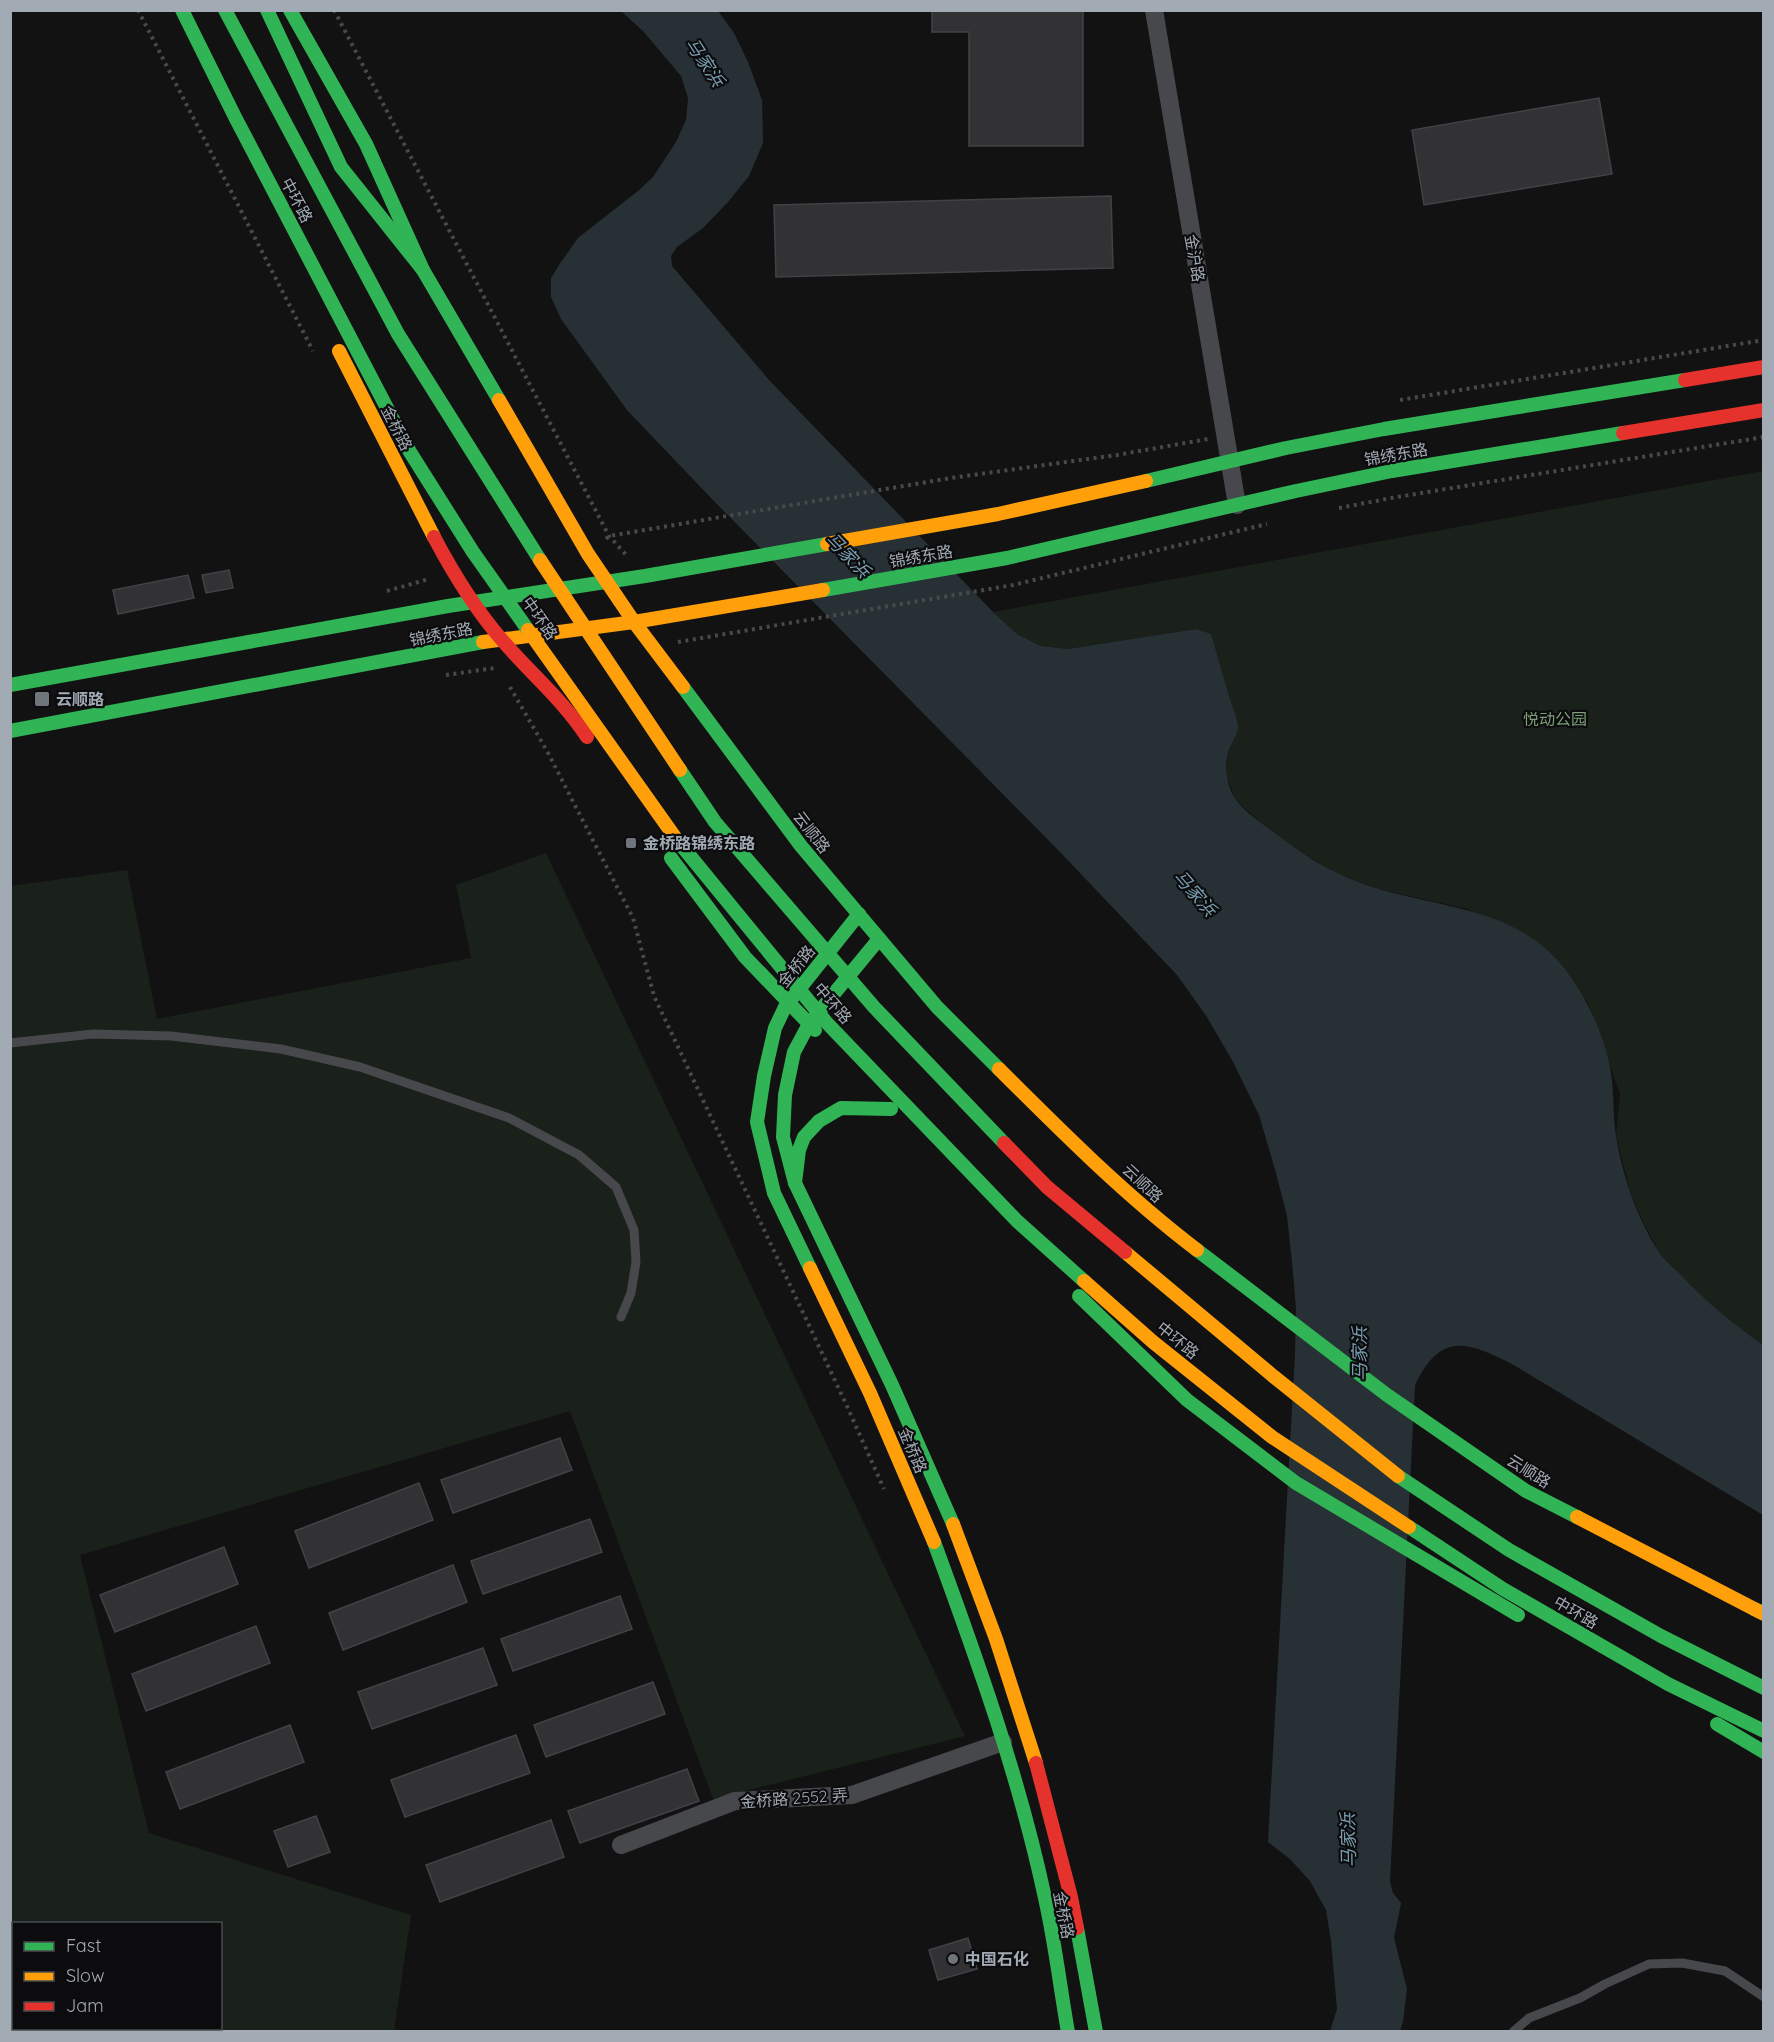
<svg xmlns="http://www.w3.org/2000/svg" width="1774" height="2042" viewBox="0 0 1774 2042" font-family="Quicksand,'Noto Sans SC',sans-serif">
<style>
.green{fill:#1a201a;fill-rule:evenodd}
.water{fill:#273135}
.building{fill:#323235;stroke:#404346;stroke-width:1.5}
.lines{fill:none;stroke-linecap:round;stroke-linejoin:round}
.path{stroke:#48494d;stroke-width:4;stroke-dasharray:3 4.5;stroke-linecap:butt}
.lane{stroke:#46484b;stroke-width:9}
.street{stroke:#46484b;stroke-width:18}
.fast{stroke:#30b455;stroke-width:14}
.slow{stroke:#ff9f0a;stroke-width:14}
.jam{stroke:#e5322d;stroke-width:14}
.fast-bridge{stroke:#30b455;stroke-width:14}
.slow-bridge{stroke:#ff9f0a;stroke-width:14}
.jam-bridge{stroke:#e5322d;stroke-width:14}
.poi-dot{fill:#70757b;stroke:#0c0c0e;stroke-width:2}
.labels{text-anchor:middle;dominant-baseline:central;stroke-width:4.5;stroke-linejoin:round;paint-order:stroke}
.street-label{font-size:16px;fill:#a2aab4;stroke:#0c0c0e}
.poi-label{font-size:16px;font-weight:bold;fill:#a2aab4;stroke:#0c0c0e;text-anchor:start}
.park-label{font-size:16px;fill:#7c9f78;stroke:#0c0c0e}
.water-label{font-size:18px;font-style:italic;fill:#789eb0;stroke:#0c0c0e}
</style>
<rect width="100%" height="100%" fill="#121212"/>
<g class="green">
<path d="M1763,471V1345L1732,1323L1695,1290L1661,1255L1644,1224L1630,1191L1616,1136L1620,1094L1587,1001L1468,909L1387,891L1353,880L1338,874L1296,849L1257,819L1236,800L1226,775L1228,753L1238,728L1196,629L1068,649L1041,646L1017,634L993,612Z"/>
<path d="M546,853L965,1736L713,1799L570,1411L80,1555L149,1833L411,1915L394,2031H11L10,886L127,870L157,1019L471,958L456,885ZM14,1924H220V2028H14Z"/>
</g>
<path class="water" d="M621,11H718L734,33L748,62L762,100L763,143L749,176L728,202L703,228L677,247L671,256L672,266L769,380L993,612L1017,634L1041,646L1068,649L1196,629L1211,634C1217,655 1223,676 1229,696C1232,706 1236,716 1238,725C1239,734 1230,744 1228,753C1224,768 1227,788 1237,801C1246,813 1262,823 1275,833C1301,853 1329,872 1361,883C1434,910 1520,903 1570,976C1591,1006 1608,1044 1612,1081C1614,1099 1613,1118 1616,1136C1622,1175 1638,1220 1659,1252C1665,1261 1673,1267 1680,1274C1705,1301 1733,1324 1763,1345V1515L1512,1364C1468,1342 1441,1331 1415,1385L1390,1882L1393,1893L1401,1903L1394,1938L1407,1989L1403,2022L1400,2031H1330L1337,2009L1331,1941L1326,1910L1310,1881L1290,1859L1268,1842L1295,1354L1296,1308L1292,1262L1287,1216L1276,1173L1259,1115L1232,1060L1207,1017L1177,975L1060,852L711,498L627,410L561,319L551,297V278L561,262L578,238L638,191L653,177L676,142L686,120L688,98L681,76L643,31Z"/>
<g class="building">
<path d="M932,10H1083V146H969V32H932Z"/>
<path d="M1599,98L1612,174L1424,205L1412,130Z"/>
<path d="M1111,196L1113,268L776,277L774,205Z"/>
<path d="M229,570L233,588L206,593L202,575Z"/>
<path d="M188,575L194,598L118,614L113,590Z"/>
<path d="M560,1438L572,1470L453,1513L441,1480Z"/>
<path d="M419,1483L433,1520L309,1568L295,1531Z"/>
<path d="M590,1519L602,1552L483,1594L471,1561Z"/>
<path d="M224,1547L238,1584L115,1632L100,1595Z"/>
<path d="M453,1565L467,1602L343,1650L329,1613Z"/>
<path d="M620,1596L632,1629L513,1671L501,1639Z"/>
<path d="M256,1626L270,1663L146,1711L132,1674Z"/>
<path d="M483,1648L497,1685L372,1729L358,1692Z"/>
<path d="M653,1682L665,1714L546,1757L534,1725Z"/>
<path d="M290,1725L304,1762L180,1809L166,1772Z"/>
<path d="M516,1735L530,1773L405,1817L391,1780Z"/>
<path d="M687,1769L699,1801L580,1843L568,1811Z"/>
<path d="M316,1816L330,1852L288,1867L274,1831Z"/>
<path d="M551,1820L564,1857L440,1902L426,1865Z"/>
<path d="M968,1938L977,1969L938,1980L929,1950Z"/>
</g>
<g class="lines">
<g class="path">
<path d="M138,10L313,351"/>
<path d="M334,10L609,536L628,557"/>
<path d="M1400,400L1764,340"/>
<path d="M1339,508L1397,497L1764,437"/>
<path d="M606,539L609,536L951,478L1117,455L1208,439"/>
<path d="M387,591L429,579"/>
<path d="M678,642L1013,585L1267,524"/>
<path d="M446,675L495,668"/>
<path d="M510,687L547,751L633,918L654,996L846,1404L884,1489"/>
</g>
<g class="lane">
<path d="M10,1043L93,1034L171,1036L281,1049L360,1067L509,1118L579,1155L616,1187L634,1230L636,1262L631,1293L621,1317"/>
<path d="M1513,2032L1529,2018L1580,1998L1605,1984L1649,1964L1682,1963L1725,1971L1764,1997"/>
</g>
<g class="street">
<path d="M1154,10L1237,505"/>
<path d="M621,1845L735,1801L852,1795L1003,1742"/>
</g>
<g class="fast">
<path d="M267,10L341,167L423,270L499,400"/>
<path d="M290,10L366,144L423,270"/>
<path d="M1146,481L1286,448L1384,429L1685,380"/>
<path d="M823,590L1007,558L1296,491L1392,471L1623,433"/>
<path d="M10,685L448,606L645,576L827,544"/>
<path d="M683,687L801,846L937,1007L999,1069"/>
<path d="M10,731L483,642"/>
<path d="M671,858L745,957L815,1030"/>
<path d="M879,939L809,1024L794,1052L785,1095L783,1137L795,1183L892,1385L953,1524"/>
<path d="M795,1183L799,1150L804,1137L819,1121L841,1108L891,1109"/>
<path d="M1197,1250L1387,1395L1526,1491L1577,1517"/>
<path d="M810,1268L774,1193L757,1122L764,1076L775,1028L785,1007L859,914"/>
<path d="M1079,1296L1187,1400L1296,1483L1518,1615"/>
<path d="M934,1542C977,1659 1019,1776 1045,1898C1055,1942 1060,1987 1068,2032"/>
<path d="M1754,1609L1764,1613"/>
<path d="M1717,1724L1764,1752"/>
<path d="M1077,1928L1096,2032"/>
</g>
<g class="slow">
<path d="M339,351L434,537"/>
<path d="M499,400L588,554L634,622L683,687"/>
<path d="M827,544L998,514L1146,481"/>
<path d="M483,642L634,622L823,590"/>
<path d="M999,1069C1062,1132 1126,1196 1197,1250"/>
<path d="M810,1268L870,1393L934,1542"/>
<path d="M1577,1517L1764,1614"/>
<path d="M953,1524L996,1639L1036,1763"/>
</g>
<g class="jam">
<path d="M1685,380L1764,367"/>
<path d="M1623,433L1764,410"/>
<path d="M434,537C453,573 475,609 502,640C530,673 564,701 587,737"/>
<path d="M1036,1763L1071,1897L1077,1928"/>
</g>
<g class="fast-bridge">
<path d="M182,10L235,117L410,452L473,552L528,630"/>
<path d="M225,10L398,334L540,560"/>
<path d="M680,770L715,822L874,1007L1004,1143"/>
<path d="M677,840L826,1022L1017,1221L1084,1281"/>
<path d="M1398,1476L1509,1550L1661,1636L1764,1688"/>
<path d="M1409,1527L1503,1589L1668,1684L1764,1731"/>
</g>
<g class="slow-bridge">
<path d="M540,560L680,770"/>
<path d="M528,630L677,840"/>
<path d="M1125,1252L1273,1376L1398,1476"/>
<path d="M1084,1281L1153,1342L1272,1437L1409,1527"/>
</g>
<path class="jam-bridge" d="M1004,1143L1047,1187L1125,1252"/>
</g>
<g class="poi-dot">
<rect x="34" y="691" width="16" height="16" rx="3"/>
<rect x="625" y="837" width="12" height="12" rx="3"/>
<circle cx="953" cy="1959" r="6"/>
</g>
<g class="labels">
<g class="street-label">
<text transform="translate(297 200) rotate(62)">中环路</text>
<text transform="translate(1195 258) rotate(80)">金沪路</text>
<text transform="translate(397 428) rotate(63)">金桥路</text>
<text transform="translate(1396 454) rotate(-10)">锦绣东路</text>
<text transform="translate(921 556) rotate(-10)">锦绣东路</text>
<text transform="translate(540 618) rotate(55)">中环路</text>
<text transform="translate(441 634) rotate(-11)">锦绣东路</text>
<text transform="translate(812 832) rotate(52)">云顺路</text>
<text transform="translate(796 966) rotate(-51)">金桥路</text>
<text transform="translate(833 1003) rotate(49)">中环路</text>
<text transform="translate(1143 1183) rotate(43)">云顺路</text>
<text transform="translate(1178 1340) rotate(39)">中环路</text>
<text transform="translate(913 1450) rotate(67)">金桥路</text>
<text transform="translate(1529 1471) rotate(32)">云顺路</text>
<text transform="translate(1576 1612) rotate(30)">中环路</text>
<text transform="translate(794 1798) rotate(-4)">金桥路 2552 弄</text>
<text transform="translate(1064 1915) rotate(79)">金桥路</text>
</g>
<g class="poi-label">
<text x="56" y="699">云顺路</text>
<text x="643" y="843">金桥路锦绣东路</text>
<text x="965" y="1959">中国石化</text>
</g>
<g class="park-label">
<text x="1555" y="719">悦动公园</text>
</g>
<g class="water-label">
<text transform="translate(705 62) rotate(57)">马家浜</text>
<text transform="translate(848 555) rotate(46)">马家浜</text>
<text transform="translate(1195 893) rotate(49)">马家浜</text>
<text transform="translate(1359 1354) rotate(-90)">马家浜</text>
<text transform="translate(1348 1840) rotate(-91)">马家浜</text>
</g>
</g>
<rect width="1774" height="2042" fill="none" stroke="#a2aab4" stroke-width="24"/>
<rect x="12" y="1922" width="210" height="108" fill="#0c0c0e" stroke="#484b50" stroke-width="1.5"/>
<rect x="24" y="1942" width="30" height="9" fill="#30b455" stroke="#484b50" stroke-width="1.5"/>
<text x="66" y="1952" font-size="18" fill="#a2aab4">Fast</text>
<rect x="24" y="1972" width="30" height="9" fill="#ff9f0a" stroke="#484b50" stroke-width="1.5"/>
<text x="66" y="1982" font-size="18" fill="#a2aab4">Slow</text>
<rect x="24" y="2002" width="30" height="9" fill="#e5322d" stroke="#484b50" stroke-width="1.5"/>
<text x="66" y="2012" font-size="18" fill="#a2aab4">Jam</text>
</svg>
